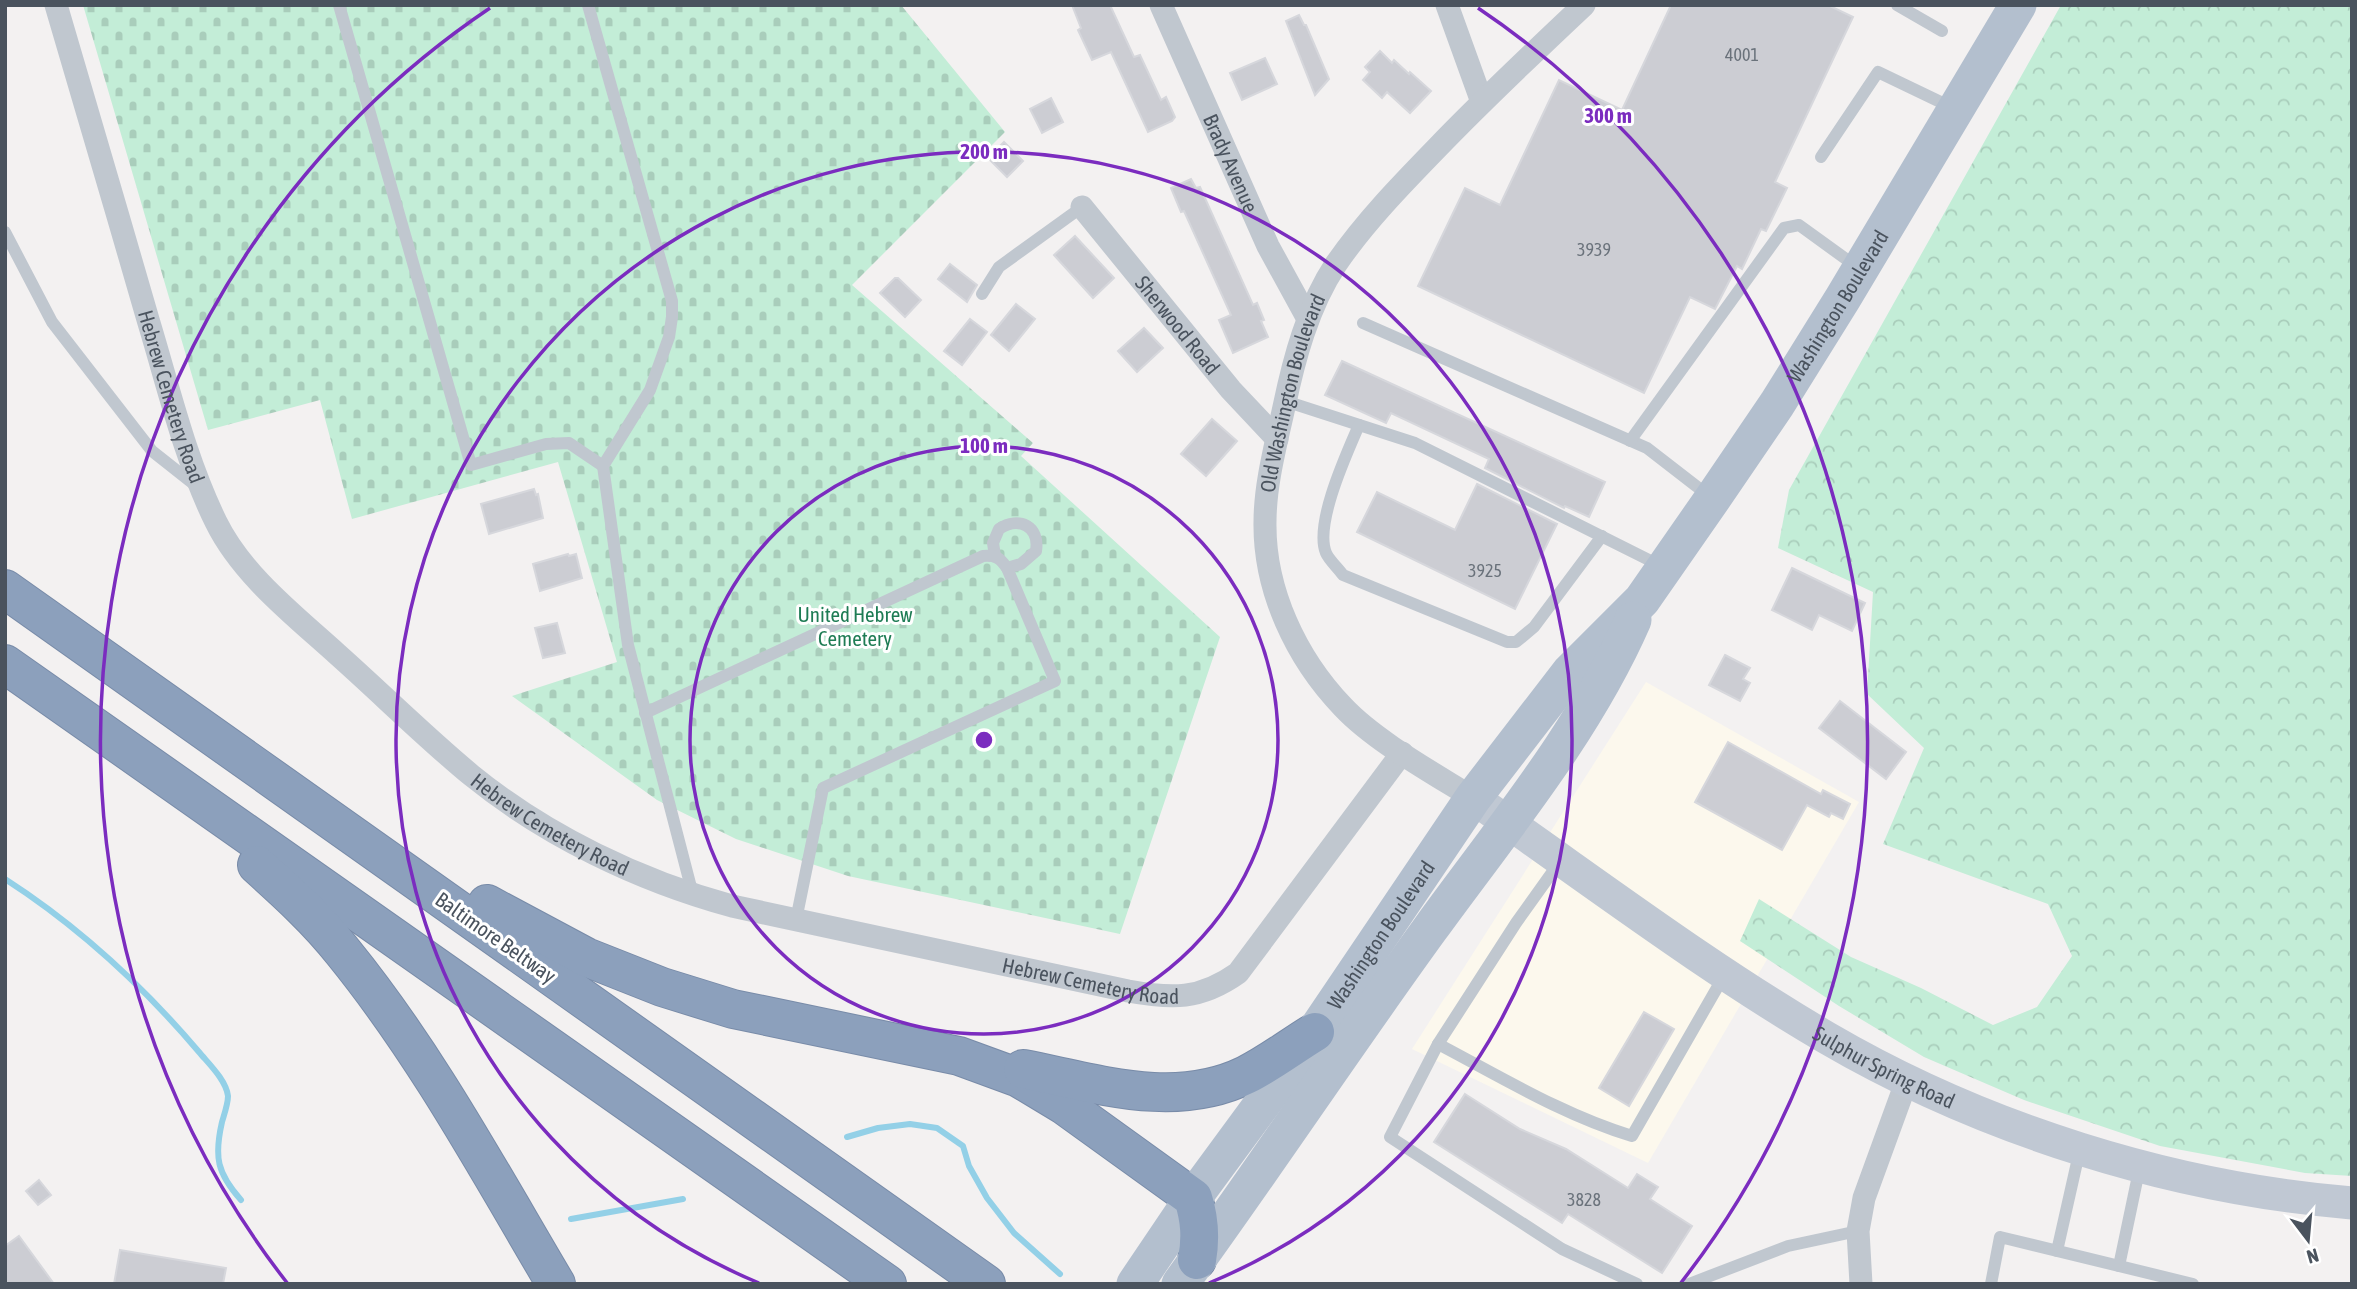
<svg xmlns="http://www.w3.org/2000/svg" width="2357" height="1289" viewBox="0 0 2357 1289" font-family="'Asap Condensed',sans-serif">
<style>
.commercial{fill:#fcf8ed}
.forest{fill:url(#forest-crowns)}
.cemetery{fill:url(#cemetery-stones)}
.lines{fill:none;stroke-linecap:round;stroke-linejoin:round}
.stream{stroke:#93d0e7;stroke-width:6}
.building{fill:#cccdd3;stroke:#d6d7dc;stroke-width:2}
.highway-casing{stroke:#788ba8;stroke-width:40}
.lane{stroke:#c0c7cf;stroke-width:12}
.street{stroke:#c0c7cf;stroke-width:23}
.secondary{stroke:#c0c8d3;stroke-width:33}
.primary{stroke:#b3bfce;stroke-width:37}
.highway{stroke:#8ca0bc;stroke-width:38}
.ring{fill:none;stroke:#7b2cbf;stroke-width:3.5}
.labels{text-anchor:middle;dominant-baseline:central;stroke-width:6;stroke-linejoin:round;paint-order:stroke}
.number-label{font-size:18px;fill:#6a727b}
.street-label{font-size:21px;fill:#4a535e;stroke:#fff}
.park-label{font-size:21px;fill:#1e7c54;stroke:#fff}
.centre{fill:#7b2cbf;stroke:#fff;stroke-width:3.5}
.ring-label{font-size:21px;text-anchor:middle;font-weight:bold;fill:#7b2cbf;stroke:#fff;stroke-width:6;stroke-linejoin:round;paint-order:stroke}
</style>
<defs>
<pattern id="forest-crowns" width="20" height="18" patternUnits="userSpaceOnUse" patternTransform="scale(1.75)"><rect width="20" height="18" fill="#c3edd7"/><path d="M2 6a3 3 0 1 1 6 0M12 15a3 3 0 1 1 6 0" fill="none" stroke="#a9cdbb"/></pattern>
<pattern id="cemetery-stones" width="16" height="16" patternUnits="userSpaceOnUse" patternTransform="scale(1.75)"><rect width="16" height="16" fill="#c3edd7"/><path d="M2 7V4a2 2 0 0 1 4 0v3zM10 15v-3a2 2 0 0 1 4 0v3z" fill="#a9cdbb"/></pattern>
</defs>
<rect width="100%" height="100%" fill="#f3f1f1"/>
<path class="commercial" d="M1646,682L1859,802L1648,1163L1412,1049Z"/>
<path class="forest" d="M2061,5H2352V1176L2305,1173L2160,1146L2024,1100L1924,1057L1839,1006L1740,941L1759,899L1851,957L1921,988L1993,1025L2037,1007L2072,956L2048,904L1883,844L1924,748L1867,694L1873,592L1778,548L1789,490Z"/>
<path class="cemetery" d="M83,5H901L1005,132L852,285L1033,443L1021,456L1220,637L1120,934L848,876L736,839L657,800L512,696L617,662L558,462L352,519L320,400L208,430Z"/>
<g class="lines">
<g class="stream">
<path d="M5,879C78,926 143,986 199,1052C209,1064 226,1080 228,1096C228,1104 224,1115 222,1122C214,1157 217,1173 241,1200"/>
<path d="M847,1137L878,1128L910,1124L937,1128L963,1146L969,1166L987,1198L1014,1233L1060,1274"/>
<path d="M571,1219L683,1199"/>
</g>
</g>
<g class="building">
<path d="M1072,5H1110L1134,57L1140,55L1161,100L1166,97L1175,117L1172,121L1148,132L1111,52L1092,60L1078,30L1081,28Z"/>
<path d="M1671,5H1828L1853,17L1775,182L1787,188L1766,231L1761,229L1742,269L1737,266L1715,309L1690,297L1644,393L1418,286L1465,188L1500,205L1559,80L1622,110Z"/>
<path d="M1299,15L1304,25H1306L1329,79L1315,95L1286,21Z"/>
<path d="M1380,51L1392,63L1394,60L1409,74L1410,72L1431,91L1410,113L1387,92L1382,98L1363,80L1370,72L1365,67Z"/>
<path d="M1265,58L1277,84L1242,100L1230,73Z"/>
<path d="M1051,98L1063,122L1042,133L1030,109Z"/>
<path d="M1004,142L1023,161L1007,177L988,158Z"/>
<path d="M1191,179L1196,188L1200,187L1253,305L1257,303L1264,320L1261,321L1268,337L1233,353L1219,320L1231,315L1184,211L1181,212L1171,188Z"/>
<path d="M1075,236L1114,278L1093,298L1054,255Z"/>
<path d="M950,264L977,285L967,302L938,279Z"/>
<path d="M895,278H898L921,300L905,317L880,293Z"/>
<path d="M1016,304L1035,319L1009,351L991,335Z"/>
<path d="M970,319L987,332L962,365L944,351Z"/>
<path d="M1144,328L1163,348L1137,372L1118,351Z"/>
<path d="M1342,361L1605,482L1589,517L1565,506L1564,508L1485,468L1489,459L1391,413L1386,423L1325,395Z"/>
<path d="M1212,419L1237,441L1206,476L1181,454Z"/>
<path d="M1477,484L1557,524L1515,609L1357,532L1377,492L1455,530Z"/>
<path d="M534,489L536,495L538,494L543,518L489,534L481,504Z"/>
<path d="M568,554L569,556L576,554L582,578L540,591L533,564Z"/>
<path d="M1792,568L1865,603L1852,631L1819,615L1812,630L1772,610Z"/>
<path d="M557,623L565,653L543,658L535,628Z"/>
<path d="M1725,655L1750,668L1743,679L1750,683L1740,701L1709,685Z"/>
<path d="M1840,701L1906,752L1886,779L1819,728Z"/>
<path d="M1728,742L1821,794L1823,790L1850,804L1843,819L1831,813L1829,817L1807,805L1782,850L1695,802Z"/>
<path d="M1644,1012L1674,1029L1629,1106L1599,1088Z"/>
<path d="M1465,1094L1520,1129L1566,1149L1628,1188L1637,1174L1658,1187L1650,1199L1692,1226L1662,1273L1568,1214L1562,1223L1434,1142Z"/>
<path d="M39,1180L51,1195L38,1205L26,1191Z"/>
<path d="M19,1236L54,1284H5V1246Z"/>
<path d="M120,1250L226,1268L223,1284H114Z"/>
</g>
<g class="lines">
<g class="highway-casing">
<g id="highway">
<path d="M5,589L986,1284"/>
<path d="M5,664L887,1284"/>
<path d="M257,865C287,892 318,920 343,952C426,1054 489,1171 556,1284"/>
<path d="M487,904L586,957L662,987L733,1009L959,1056L1019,1078L1064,1105L1193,1198C1200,1220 1201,1238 1197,1260"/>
<path d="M1023,1069C1096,1083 1174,1110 1246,1075C1270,1063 1292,1046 1315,1032"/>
</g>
</g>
<g class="lane">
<path d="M339,5L471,465L546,444L569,443L603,466"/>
<path d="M588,5L672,301V317L669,337L650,390L603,466L628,645L693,895"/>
<path d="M1897,5L1942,31"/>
<path d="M1821,157L1878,72L1953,108"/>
<path d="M5,232L52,322L152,451L195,485"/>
<path d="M982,294L999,267L1082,207"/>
<path d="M1363,323L1647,448L1709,496"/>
<path d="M1285,401L1415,443L1661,566"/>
<path d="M1359,425C1347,453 1314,524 1326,553C1329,560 1338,568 1343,575L1507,642H1516L1534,627L1602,536"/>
<path d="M1630,441L1784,228L1799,225L1857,267"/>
<path d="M995,556L993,543L999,529C1019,516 1040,526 1036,551L1021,564L1007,568"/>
<path d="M645,713L983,556C996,555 1000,558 1007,568L1055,681L823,788L796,920"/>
<path d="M1561,860L1516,923L1438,1044L1390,1137L1562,1249L1637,1284"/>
<path d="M1438,1044C1501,1077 1563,1115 1632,1136L1725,974"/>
<path d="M2057,1251L2080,1149"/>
<path d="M2119,1266L2140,1166"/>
<path d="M1689,1284L1788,1246L1858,1231"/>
<path d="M1991,1284L2000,1237L2193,1284"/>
</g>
<g class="street">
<path id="s1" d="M56,5C88,111 118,217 149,323C169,389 185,459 216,522C242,575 294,615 337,654C382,694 425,737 471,775C546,836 640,881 732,906L1128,991C1172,999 1200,1000 1238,973L1402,753"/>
<path id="s2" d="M1161,5L1268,246L1308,319"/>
<path d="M1447,5L1482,102"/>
<path id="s3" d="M1082,207L1231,390L1277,439"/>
<path id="s4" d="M1473,798C1433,773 1375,741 1343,707C1296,658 1264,590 1265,522C1265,484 1276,444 1284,407C1294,359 1308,306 1336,264C1365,222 1401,185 1436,149C1484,99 1534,52 1584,5"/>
<path d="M1861,1284L1858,1231L1864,1198L1907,1080"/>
</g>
<path class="secondary" id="s5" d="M1473,798C1590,879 1704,966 1827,1038C1983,1129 2171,1188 2352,1203"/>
<g class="primary">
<path id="s6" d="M1135,1284L1193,1198L1315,1032L1473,798L1570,672L1642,600L1713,498L1777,404L1843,298L2018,5"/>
<path d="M1180,1284C1265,1167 1345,1046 1430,929C1501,831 1584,732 1633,620"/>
</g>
<use href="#highway" class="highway"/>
</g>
<g class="ring">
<circle cx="984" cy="740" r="294"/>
<path d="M759 1283A588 588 0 1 1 1209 1283"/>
<path d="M288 1284A883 883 0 0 1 490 8M1478 8A883 883 0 0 1 1680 1284"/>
</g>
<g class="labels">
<g class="number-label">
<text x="1742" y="54">4001</text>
<text x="1594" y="249">3939</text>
<text x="1485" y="570">3925</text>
<text x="1584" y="1199">3828</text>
</g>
<g class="street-label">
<text stroke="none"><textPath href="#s2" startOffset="173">Brady Avenue</textPath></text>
<text stroke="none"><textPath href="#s6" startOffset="1206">Washington Boulevard</textPath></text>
<text stroke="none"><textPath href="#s3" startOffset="152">Sherwood Road</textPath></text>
<text stroke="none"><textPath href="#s4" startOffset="497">Old Washington Boulevard</textPath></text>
<text stroke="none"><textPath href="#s1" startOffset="408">Hebrew Cemetery Road</textPath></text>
<text stroke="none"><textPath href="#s1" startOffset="996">Hebrew Cemetery Road</textPath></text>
<text stroke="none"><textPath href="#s6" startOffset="427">Washington Boulevard</textPath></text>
<text transform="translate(496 937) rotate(35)">Baltimore Beltway</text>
<text stroke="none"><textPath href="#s1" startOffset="1563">Hebrew Cemetery Road</textPath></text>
<text stroke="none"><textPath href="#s5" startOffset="492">Sulphur Spring Road</textPath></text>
</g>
<g class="park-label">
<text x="855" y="614">United Hebrew<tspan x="855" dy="24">Cemetery</tspan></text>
</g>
</g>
<circle cx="984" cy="740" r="10" class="centre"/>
<g class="ring-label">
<text x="1608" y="123">300 m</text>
<text x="984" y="159">200 m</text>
<text x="984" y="453">100 m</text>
</g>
<rect width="2357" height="1289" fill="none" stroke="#4a535e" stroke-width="14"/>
<g transform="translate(2308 1240) rotate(164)" stroke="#ffffff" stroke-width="5" paint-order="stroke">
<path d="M0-5L12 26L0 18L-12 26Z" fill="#4a535e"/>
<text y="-10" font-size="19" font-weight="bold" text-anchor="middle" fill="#4a535e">N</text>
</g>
</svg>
